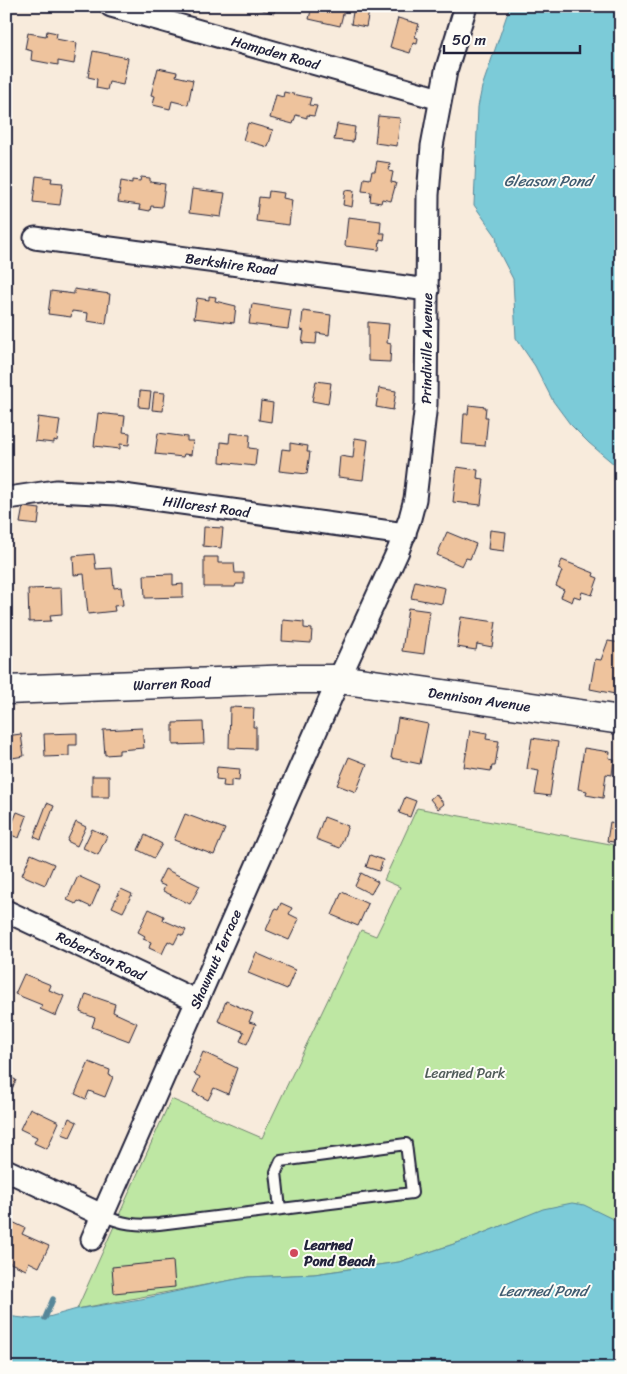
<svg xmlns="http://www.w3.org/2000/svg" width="627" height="1374" viewBox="0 0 627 1374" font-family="Sriracha,sans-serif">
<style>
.green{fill:#bee7a3;stroke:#70846f}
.water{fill:#7ccbd8;stroke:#588799}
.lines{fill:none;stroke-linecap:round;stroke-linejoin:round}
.stream{stroke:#588799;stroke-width:5.5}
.building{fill:#eec39d;stroke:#22223b}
.lane-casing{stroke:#22223b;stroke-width:14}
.street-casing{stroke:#22223b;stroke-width:25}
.secondary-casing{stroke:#22223b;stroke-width:31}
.lane{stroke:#fdfcf7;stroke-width:10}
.street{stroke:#fdfcf7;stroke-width:21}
.secondary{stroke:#fdfcf7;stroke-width:28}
.poi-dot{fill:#d1495b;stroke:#fdfcf7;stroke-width:2}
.labels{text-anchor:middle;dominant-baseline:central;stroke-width:4;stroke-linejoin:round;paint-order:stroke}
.street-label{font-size:14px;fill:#22223b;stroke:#fdfcf7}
.park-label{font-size:14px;fill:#515d5a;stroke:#fdfcf7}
.poi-label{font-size:14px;font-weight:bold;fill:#22223b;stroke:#fdfcf7;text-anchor:start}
.water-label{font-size:15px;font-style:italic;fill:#425d72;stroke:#fdfcf7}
</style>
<rect width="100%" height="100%" fill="#f8ebdc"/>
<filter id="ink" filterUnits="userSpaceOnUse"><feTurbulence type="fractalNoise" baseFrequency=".02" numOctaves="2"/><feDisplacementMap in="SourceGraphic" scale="10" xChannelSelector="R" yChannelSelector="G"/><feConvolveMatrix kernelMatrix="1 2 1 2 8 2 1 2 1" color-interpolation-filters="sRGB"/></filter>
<g filter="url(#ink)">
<path class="green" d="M417,808L621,846V1223L605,1216H526L466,1240L399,1262L314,1274L248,1277L77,1309L171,1099L262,1138L361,930L376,936L400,887L384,880Z"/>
<g class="water">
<path d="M510,6H621V470L589,443L570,424L553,401L535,366L516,338L513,279L498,250L496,236L474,205L478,107L482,87Z"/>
<path d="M572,1203L584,1205L621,1223V1368H6V1316L32,1319L45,1318L77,1309L141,1299L216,1283L248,1277L314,1274L399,1262L466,1240L543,1209Z"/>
</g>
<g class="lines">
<path class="stream" d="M45,1318L53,1299"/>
</g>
<g class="building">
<path d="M247,6H276L274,13Z"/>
<path d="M312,6H345L340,26L309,19Z"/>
<path d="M354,6H370L366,27L351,24Z"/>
<path d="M398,18L419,24L415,37L418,38L417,44L413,43L410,53L390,47Z"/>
<path d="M47,31L57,33L56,39L77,43L74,64L58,61V65L31,60L32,51L25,49L28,33L46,36Z"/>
<path d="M93,51L128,58L123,85L109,82L107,90L96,88L97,79L88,77Z"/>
<path d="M158,68L177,72L176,76L193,80L188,105L172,101L170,109L153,105L155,96L151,95Z"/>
<path d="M284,92L311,98L309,105L317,106L314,116L307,115V118L296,115L293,124L270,118L276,95L283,97Z"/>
<path d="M378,116L400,118L397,146L375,143Z"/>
<path d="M248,123L273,130L268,147L243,140Z"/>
<path d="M337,124L355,127L353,142L334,140Z"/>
<path d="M377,161L390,163L389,171L393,172L391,182L396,183L391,201L382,199L381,203L370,201L371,192L362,191L364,178L370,179L372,171H375Z"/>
<path d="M36,176L52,178L51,182L63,183L60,205L33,202Z"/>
<path d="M141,177L150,178V182L165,184L162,207L151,206L150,211L139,209L140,205L118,202L121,181L132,183V180L140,181Z"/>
<path d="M192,189L225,193L221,217L189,213Z"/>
<path d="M345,190L354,191L352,207L343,205Z"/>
<path d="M269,191L284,193L283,198L292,200L289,225L256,221L259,197L268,198Z"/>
<path d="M348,217L381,221L380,233H385L384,240L380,239L379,250L345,246Z"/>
<path d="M74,289L110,294L106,324L87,321L88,313L72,311L71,317L48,314L51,291L74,294Z"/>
<path d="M209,296L216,297L215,301L236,306L234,323L194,318L197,298L209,300Z"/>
<path d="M252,304L291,310L288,329L249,324Z"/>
<path d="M303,311L331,315L329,335L317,333L316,344L302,343L304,331L301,330Z"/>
<path d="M368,322L389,324L387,343L391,344L390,362L368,361Z"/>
<path d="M316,381L331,383L328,404L312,401Z"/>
<path d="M379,388L396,391L393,410L376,407Z"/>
<path d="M140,391L151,392L149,408L139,407Z"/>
<path d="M154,392L165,393L163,411L152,410Z"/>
<path d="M261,401L273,403L271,422L259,420Z"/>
<path d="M469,405L486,407L485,417H488L485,446L462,444L464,414H468Z"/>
<path d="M98,413L125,416L123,432L130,433L129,445L120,444V449L94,446Z"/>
<path d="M38,417L60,420L57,441L54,440V443L35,441Z"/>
<path d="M158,433L187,437V441H193L191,455L184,454L183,457L155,454Z"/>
<path d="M230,433L250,435L249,448L257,449L255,466L220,462L221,442L229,443Z"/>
<path d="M355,438L368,440L363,480L338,477L340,456L353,458Z"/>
<path d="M290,443L308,446L307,452H310L307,474L279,471L282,449L290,450Z"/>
<path d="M457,467L478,470L477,478L484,479L481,505L453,502Z"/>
<path d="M23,507L40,509L38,525L20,523Z"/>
<path d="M204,527L223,528L221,548L203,546Z"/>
<path d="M490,530L506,532L504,551L488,549Z"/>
<path d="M447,532L476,544L470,559L466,558L462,566L437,555Z"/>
<path d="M94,554L96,569L112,568L114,588L121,587L123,605L114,606L115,611L88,614L84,574L74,575L73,556Z"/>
<path d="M204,557H218V563H234L235,573H244V584H236L235,587H204Z"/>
<path d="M562,560L594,573L593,576L598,578L592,595L582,592L580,598L574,596L572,602L561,597L564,590L556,586L562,571L558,569Z"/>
<path d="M173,574V585L183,584V597L145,598L144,575Z"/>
<path d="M415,581L445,588L442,604L411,598Z"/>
<path d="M61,588L62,614L50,615L51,621L29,622L28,589Z"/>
<path d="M408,608L430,611L424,654L402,651Z"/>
<path d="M461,617L496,622L492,647L477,644L476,650L457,647Z"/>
<path d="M283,620L304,622V628L312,629L311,643L282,641Z"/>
<path d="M608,641L621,643L619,664H621V677H618L615,694L590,689L595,659L601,660Z"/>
<path d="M230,707L254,708L253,727H256V749L229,748Z"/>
<path d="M398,718L428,724L420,764L391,758Z"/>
<path d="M203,722L204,744L173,745V723Z"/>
<path d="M142,728L144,748L119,750V754L105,755L103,730Z"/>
<path d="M470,730L487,733L486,739L499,741L495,766H492L491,771L464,767Z"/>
<path d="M77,733V745H69V756L45,757L44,734Z"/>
<path d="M21,734L24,756L6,759V736Z"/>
<path d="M532,738L558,742L550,796L535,794L539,771L527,769Z"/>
<path d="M584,748L610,752L609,758L614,759L612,775L606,774L603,798L586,795L587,791L578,789Z"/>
<path d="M349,757L367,764L356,792L337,785Z"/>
<path d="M217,767L240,769L239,781L231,780V787L223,786L224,780L216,779Z"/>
<rect x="92" y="776" width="17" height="21"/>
<path d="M436,794L444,804L438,809L430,799Z"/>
<path d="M405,797L416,801L410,817L399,813Z"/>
<path d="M47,803L54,806L41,840L34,837Z"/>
<path d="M17,812L27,816L19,838L8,834Z"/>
<path d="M185,814L225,829L214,855L174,840Z"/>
<path d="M324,817L348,826L340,848L316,839Z"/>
<path d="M76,822L86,827L77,846L67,841Z"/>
<path d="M610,822L621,824L620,843L607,841Z"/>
<path d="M92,829L107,836L98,855L83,848Z"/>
<path d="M145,835L162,844L154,858L138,850Z"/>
<path d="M31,854L54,864L45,885L22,875Z"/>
<path d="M370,855L383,860L379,871L366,867Z"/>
<path d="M165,869L200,886L190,904L163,891L165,886L158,883Z"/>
<path d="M361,873L378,882L371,894L355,886Z"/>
<path d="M78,876L100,886L91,907L78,901L76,904L67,900Z"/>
<path d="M121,889L132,894L123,912L112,907Z"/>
<path d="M342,892L368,904L358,926L332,915Z"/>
<path d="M281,903L292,908L289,914L299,919L289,940L266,930L275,909L278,910Z"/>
<path d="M149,909L164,916L163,920L186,930L183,936L179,934L174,944L168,941L162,954L149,948L151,942L143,939L145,936L138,932Z"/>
<path d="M256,953L295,970L287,989L248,973Z"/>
<path d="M24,974L51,985L49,990L64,996L56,1016L40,1009L42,1005L15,994Z"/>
<path d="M86,994L115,1004L113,1012L137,1023L129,1041L92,1027L95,1018L80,1012Z"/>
<path d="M226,1001L253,1013L249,1022L256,1024L247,1044L240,1041L244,1032L218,1021Z"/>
<path d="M203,1052L237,1068L228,1094L214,1088L208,1100L193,1092L200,1077L194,1074Z"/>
<path d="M89,1062L110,1070L109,1075L113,1077L105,1097L89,1091L86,1099L75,1094Z"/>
<path d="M6,1075L16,1080L6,1102Z"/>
<path d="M30,1108L59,1122L47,1149L34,1143L37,1137L20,1129Z"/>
<path d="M69,1118L77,1122L70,1137L62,1134Z"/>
<path d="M6,1219L25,1228L22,1234L49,1246L39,1267L29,1262L26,1270L6,1261L9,1252L6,1251Z"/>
<path d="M173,1261L175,1287L114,1293L112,1267Z"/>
</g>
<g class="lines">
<g class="lane-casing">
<path id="lane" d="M102,1215C122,1224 137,1226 159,1224L412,1193L406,1144L281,1161L276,1172L280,1209"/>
</g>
<g class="street-casing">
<g id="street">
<path id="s1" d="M111,6L440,99"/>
<path id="s2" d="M35,238L428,290"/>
<path id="s3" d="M8,498L56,491L116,494L405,534"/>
<path id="s4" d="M6,911L197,1001"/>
<path d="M6,1170L102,1215"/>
<path id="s5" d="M92,1239L339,679L398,551L410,518L415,499L426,404L428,195L432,146L446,71L466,6"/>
</g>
</g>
<g class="secondary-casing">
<g id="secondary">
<path id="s6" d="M6,690L293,679H339L621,720"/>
</g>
</g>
<use href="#lane" class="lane"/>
<use href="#street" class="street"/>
<use href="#secondary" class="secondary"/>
</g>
</g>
<circle class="poi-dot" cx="294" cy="1253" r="5"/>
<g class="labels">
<g class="street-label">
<text stroke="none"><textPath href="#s1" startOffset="171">Hampden Road</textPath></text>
<text stroke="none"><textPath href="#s2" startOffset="198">Berkshire Road</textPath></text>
<text stroke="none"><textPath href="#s5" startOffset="959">Prindiville Avenue</textPath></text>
<text stroke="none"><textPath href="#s3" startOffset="200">Hillcrest Road</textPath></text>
<text stroke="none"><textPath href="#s6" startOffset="166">Warren Road</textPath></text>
<text stroke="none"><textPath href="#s6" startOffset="475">Dennison Avenue</textPath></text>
<text stroke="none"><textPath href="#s4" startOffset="105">Robertson Road</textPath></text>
<text stroke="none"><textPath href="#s5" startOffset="306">Shawmut Terrace</textPath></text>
</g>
<g class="park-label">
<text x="465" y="1073">Learned Park</text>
</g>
<g class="poi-label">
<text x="304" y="1245">Learned<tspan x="304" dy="16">Pond Beach</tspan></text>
</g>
<g class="water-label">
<text x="548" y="181">Gleason Pond</text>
<text x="543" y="1291">Learned Pond</text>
</g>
</g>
<rect width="627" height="1374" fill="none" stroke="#fdfcf7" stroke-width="25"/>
<rect x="12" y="12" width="602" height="1349" fill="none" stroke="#22223b" stroke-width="2" filter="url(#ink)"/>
<path d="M444 45v8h136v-8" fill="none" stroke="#22223b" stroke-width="2.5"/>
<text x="452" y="45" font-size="15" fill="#22223b" stroke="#fdfcf7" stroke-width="4" paint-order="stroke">50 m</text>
</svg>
